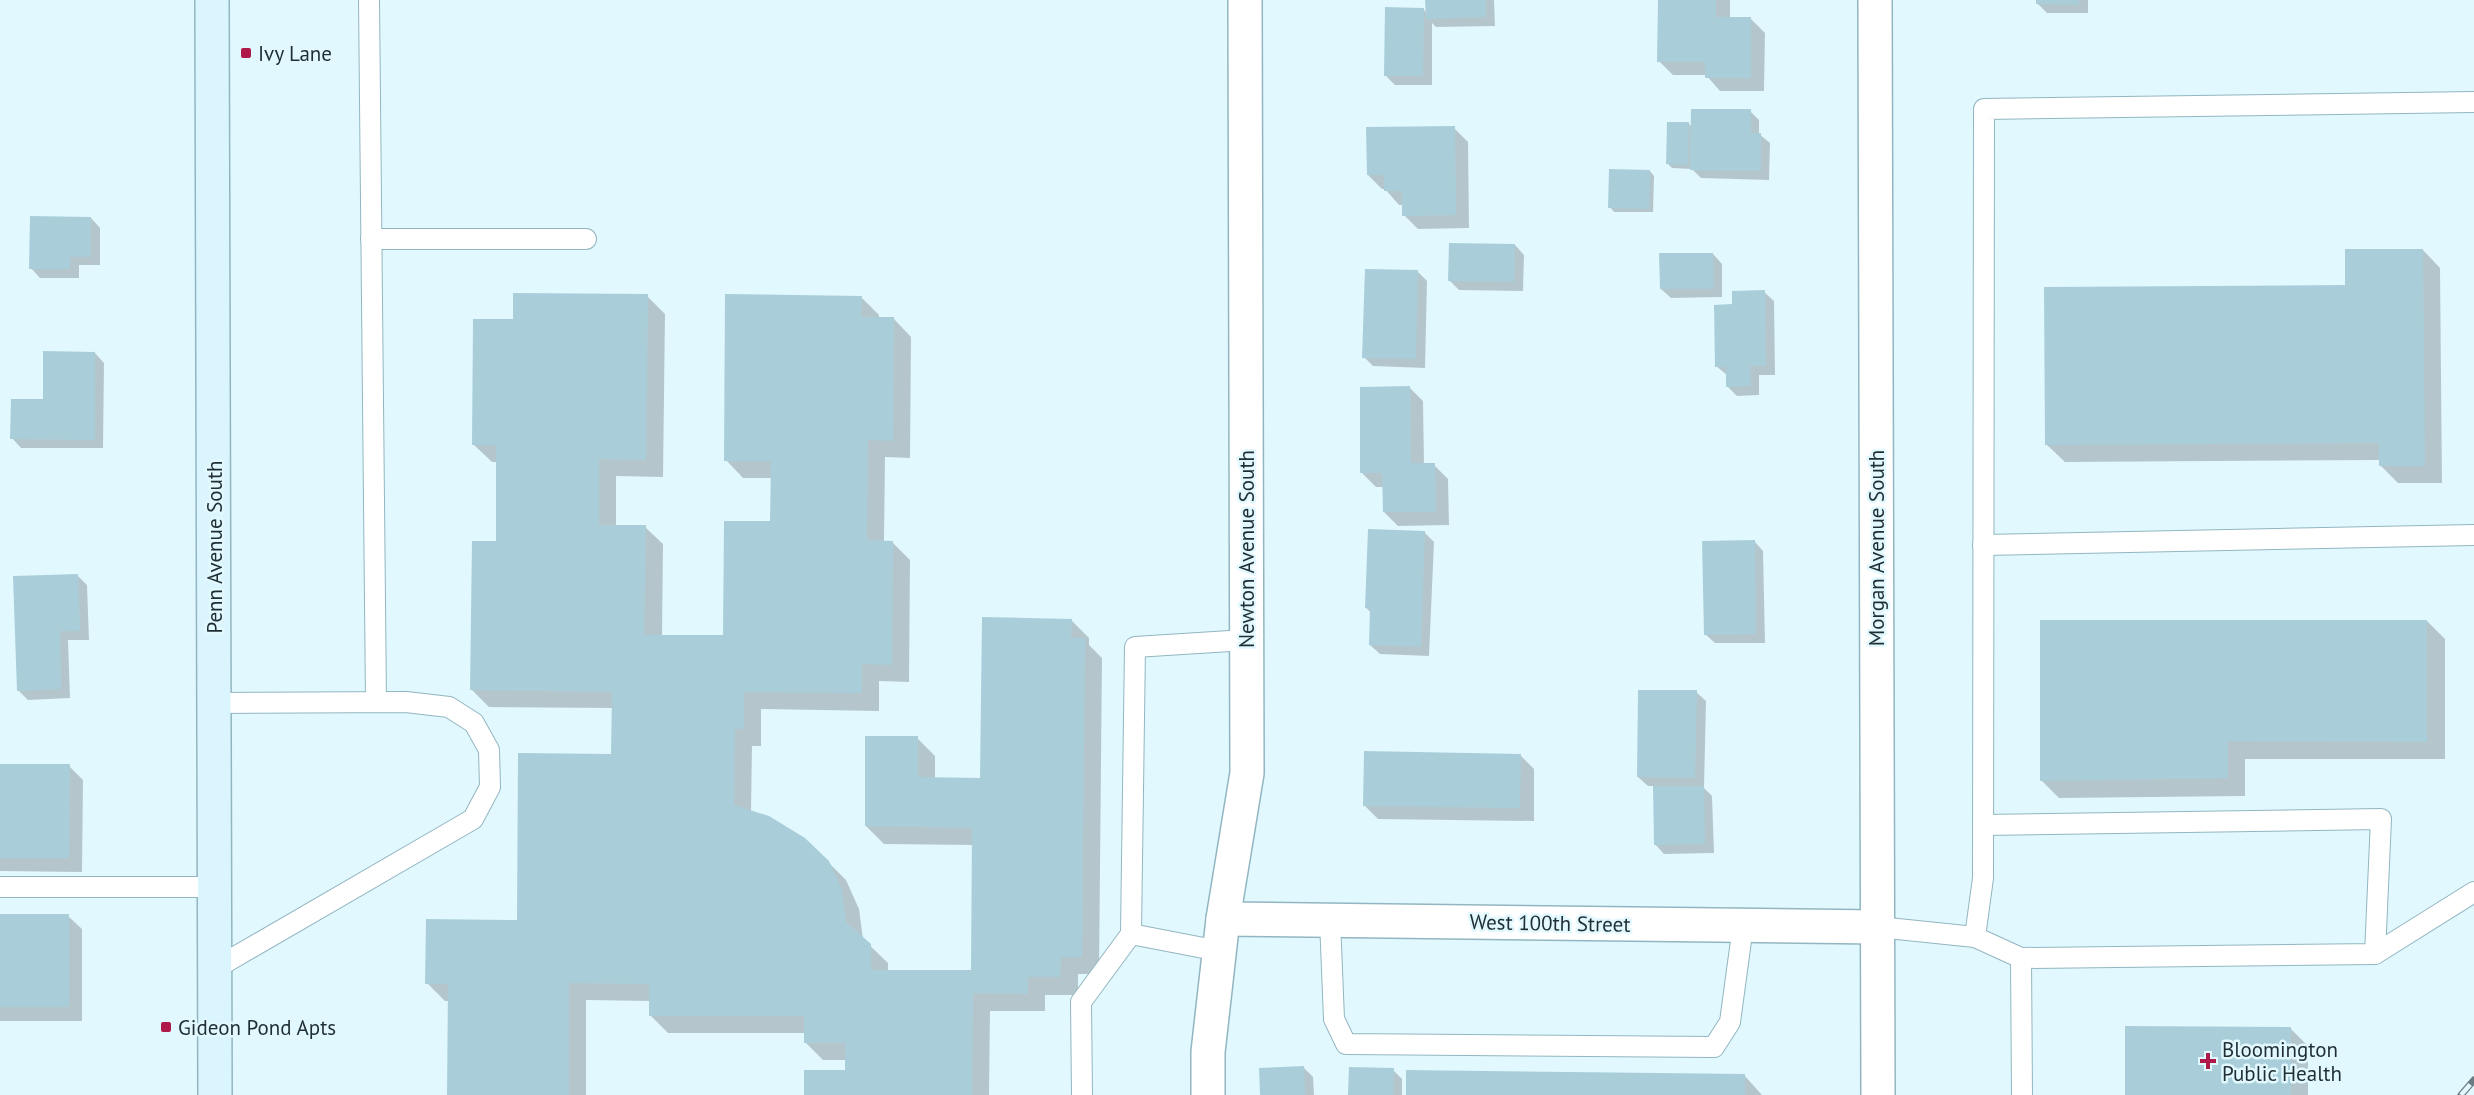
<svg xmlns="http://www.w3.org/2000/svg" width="2474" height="1095" viewBox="0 0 2474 1095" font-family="'PT Sans',sans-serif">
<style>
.shadow{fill:#0003}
.building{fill:#a9ced9}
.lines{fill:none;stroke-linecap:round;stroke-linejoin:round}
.service-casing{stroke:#92b6c1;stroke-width:22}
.minor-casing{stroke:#92b6c1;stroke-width:36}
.secondary-casing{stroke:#92b6c1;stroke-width:36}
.service{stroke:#fff;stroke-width:20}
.minor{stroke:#fff;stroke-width:33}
.secondary{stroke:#daf5fd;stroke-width:33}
.rail-casing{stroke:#6a7c81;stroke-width:7}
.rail{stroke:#e2f8ff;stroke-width:4.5;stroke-dasharray:14;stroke-linecap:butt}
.poi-dot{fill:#ad1a4a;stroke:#e2f8ff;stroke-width:2}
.labels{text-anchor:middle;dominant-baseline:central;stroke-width:5;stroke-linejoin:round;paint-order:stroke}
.poi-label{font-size:21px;fill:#1f2e32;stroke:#e2f8ff;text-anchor:start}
.street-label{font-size:21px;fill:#1f2e32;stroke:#e2f8ff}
</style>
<rect width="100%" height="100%" fill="#e2f8ff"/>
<g class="shadow">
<path d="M1427,0H1494L1495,26L1436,27L1432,23V85H1395L1386,76L1423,9L1427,13Z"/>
<path d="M1659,0H1730V18L1751,19L1765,33L1764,91H1720L1706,75H1673L1659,61Z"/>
<path d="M2037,0H2088V13H2047L2037,3Z"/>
<path d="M1750,111L1759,120V134L1770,143L1769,180L1701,178L1692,169L1672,168L1668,164L1688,123L1692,127Z"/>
<path d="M1454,128L1468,142L1469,228L1418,229L1404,215V205H1399L1385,189H1382L1368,175Z"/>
<path d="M1650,171L1654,176L1653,212H1614L1610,207Z"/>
<path d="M91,218L100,228V265H79V278H40L31,268Z"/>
<path d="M1515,245L1524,255L1523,291L1459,290L1449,280Z"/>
<path d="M2423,250L2440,268L2442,483H2398L2381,466V460L2065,462L2047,445L2347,286Z"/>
<path d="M1713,254L1722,264V297L1671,298L1661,289Z"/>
<path d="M1418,272L1427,281L1425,368L1373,366L1364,357Z"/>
<path d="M1764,292L1774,301L1775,375H1759V395L1737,396L1727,386V375L1716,366L1734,305Z"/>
<path d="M647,296L665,314L663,477L616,476V527H645L663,544L662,636L724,637L772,523V478H743L726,460L861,297L879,315V319H894L911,337L910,458L885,457L884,542H892L910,560L909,682L879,681V711L761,709V746H752L751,812L828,862L846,880L859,909L863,939L888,963V971L972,972L973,845L884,844L866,826L917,738L935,756V779H982L1071,620L1089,638V645L1102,658L1099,974H1078V995H1045V1011H990L989,1095H806L847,1071V1060H823L806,1043V1033H668L650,1015V1001L586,1000V1095H448L449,1001H445L427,983L518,921L613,755V708L489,707L472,690L497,543L498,462H492L474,445L514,321Z"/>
<path d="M95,353L104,363L103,448H21L12,438L44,400Z"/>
<path d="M1409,387L1423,401L1424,465H1434L1448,479L1449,525L1398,526L1384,512V487H1376L1362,473Z"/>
<path d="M1424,532L1434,542L1429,656L1380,654L1370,645L1372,613L1366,608Z"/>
<path d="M1754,541L1763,551L1765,643H1715L1705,634Z"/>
<path d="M78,576L87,585L89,640H68L70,698L28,700L18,690Z"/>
<path d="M2427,621L2445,639V759H2245V796L2059,798L2041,780Z"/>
<path d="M1696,692L1706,701L1704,788L1712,796L1714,853L1664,854L1655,844L1654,786H1648L1638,777Z"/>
<path d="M1520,755L1534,769V821L1378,819L1364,805Z"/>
<path d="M0,765L69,766L83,780L82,872L0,871Z"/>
<path d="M0,915L68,916L82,929V1021H0Z"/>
<path d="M2290,1028L2308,1046V1095H2126Z"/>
<path d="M1304,1068L1313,1077L1314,1095H1261Z"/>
<path d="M1393,1070L1402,1079V1095H1349Z"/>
<path d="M1744,1075L1762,1095H1408Z"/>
</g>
<g class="building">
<path d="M1425,0H1486V17L1426,19Z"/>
<path d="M1658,0H1716V17H1751V78H1705V62H1657Z"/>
<path d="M2036,0H2079V5L2036,4Z"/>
<path d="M1385,7L1424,8L1423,76H1384Z"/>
<path d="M1691,109H1751V133H1761V171L1690,170Z"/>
<path d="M1667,122H1689L1688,165L1666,164Z"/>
<path d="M1455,126L1456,215L1402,216V191H1384V175H1367L1366,127Z"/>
<path d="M1609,169L1650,170L1649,209L1608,208Z"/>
<path d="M30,216L91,217V257H70V269H29Z"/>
<path d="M1449,243L1515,244L1514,282L1448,281Z"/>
<path d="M2345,249H2423L2425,466H2379V443L2045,445L2044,287L2345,285Z"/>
<path d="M1659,253H1713L1714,289H1660Z"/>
<path d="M1365,269L1418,270L1416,359L1362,358Z"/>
<path d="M1765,290L1766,366H1750L1751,386L1726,387V367H1715L1714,305L1732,304V291Z"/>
<path d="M513,293L648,294L646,460L599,459V525H646L644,635H723L724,521H770L771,461H724L725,294L862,296L861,317H894L893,441L868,440L867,540L893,541L892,665L862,664V693L744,692V729H735L734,805L769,816L805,838L829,861L842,890L846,922L871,944V970H971L972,828L865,826V736H918V777L980,778L982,617L1072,619L1071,638H1085L1082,957H1061L1060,977H1028V994L973,993L972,1095H804V1070H845V1043H804V1016H649V984L569,983V1095H447L448,984H425L426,919L517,920L518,753L611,754L612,692L470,690L472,541H496V445H472L473,319H513Z"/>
<path d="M43,351L95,352V440L10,439L11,399H43Z"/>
<path d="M1410,386L1411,463H1435L1436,512H1383L1382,473H1360V387Z"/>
<path d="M1368,529L1425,531L1421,647L1369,645L1370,608H1365Z"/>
<path d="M1755,540L1756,634L1704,635L1702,541Z"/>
<path d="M78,574L80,631H60L61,689L17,691L13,576Z"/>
<path d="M2040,620H2427V742L2228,741V778L2040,781Z"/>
<path d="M1638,690H1697L1695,778L1637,777Z"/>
<path d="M1364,751L1521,754L1520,808L1363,806Z"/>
<path d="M0,764H70L69,858H0Z"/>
<path d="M1653,786H1704L1705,844L1654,845Z"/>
<rect x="0" y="914" width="69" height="93"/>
<path d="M2125,1026L2291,1027V1095H2125Z"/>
<path d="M1304,1066L1305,1095H1260L1259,1068Z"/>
<path d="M1349,1067L1394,1068L1393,1095H1348Z"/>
<path d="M1406,1070L1745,1074V1095H1406Z"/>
</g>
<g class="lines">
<g class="service-casing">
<g id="service">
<path d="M369,0L376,702"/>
<path d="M371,239H586"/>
<path d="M1983,545L2474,535"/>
<path d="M215,703L406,702L449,707L474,723L489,750L490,787L473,819L216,968"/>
<path d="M1983,825L2381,819L2375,954"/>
<path d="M0,887H216"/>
<path d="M1330,920L1334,1019L1346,1044L1714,1047L1730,1022L1743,926"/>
<path d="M1878,927L1975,937L2021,958L2375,954L2474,892"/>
<path d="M1131,934L1219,951"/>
<path d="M1975,937L1983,878L1984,109L2474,102"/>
<path d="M2021,958L2022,1095"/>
<path d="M1082,1095L1081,1002L1131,934L1135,647L1246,640"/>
</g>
</g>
<g class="minor-casing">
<g id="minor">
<path d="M1875,0L1878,1095"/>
<path d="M1223,919L1878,927"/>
<path d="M1208,1095V1052L1223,919L1247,773L1245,0"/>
</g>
</g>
<g class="secondary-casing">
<path id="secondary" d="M212,0L215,1095"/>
</g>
<use href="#service" class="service"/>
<use href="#minor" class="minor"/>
<use href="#secondary" class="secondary"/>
<g class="rail-casing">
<path id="rail" d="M2461,1095L2474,1080"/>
</g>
<use href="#rail" class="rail"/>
</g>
<g class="poi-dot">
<rect x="240" y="47" width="12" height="12" rx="3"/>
<rect x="160" y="1021" width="12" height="12" rx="3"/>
<path d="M2205 1052h6v6h6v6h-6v6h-6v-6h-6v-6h6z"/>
</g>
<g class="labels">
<g class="poi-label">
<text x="258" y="53">Ivy Lane</text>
<text x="178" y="1027">Gideon Pond Apts</text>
<text x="2222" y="1049">Bloomington<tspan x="2222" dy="24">Public Health</tspan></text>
</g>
<g class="street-label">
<text transform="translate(214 547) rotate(-90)">Penn Avenue South</text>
<text transform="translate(1876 548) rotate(-90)">Morgan Avenue South</text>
<text transform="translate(1246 549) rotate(-90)">Newton Avenue South</text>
<text transform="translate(1550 923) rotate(1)">West 100th Street</text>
</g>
</g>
</svg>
